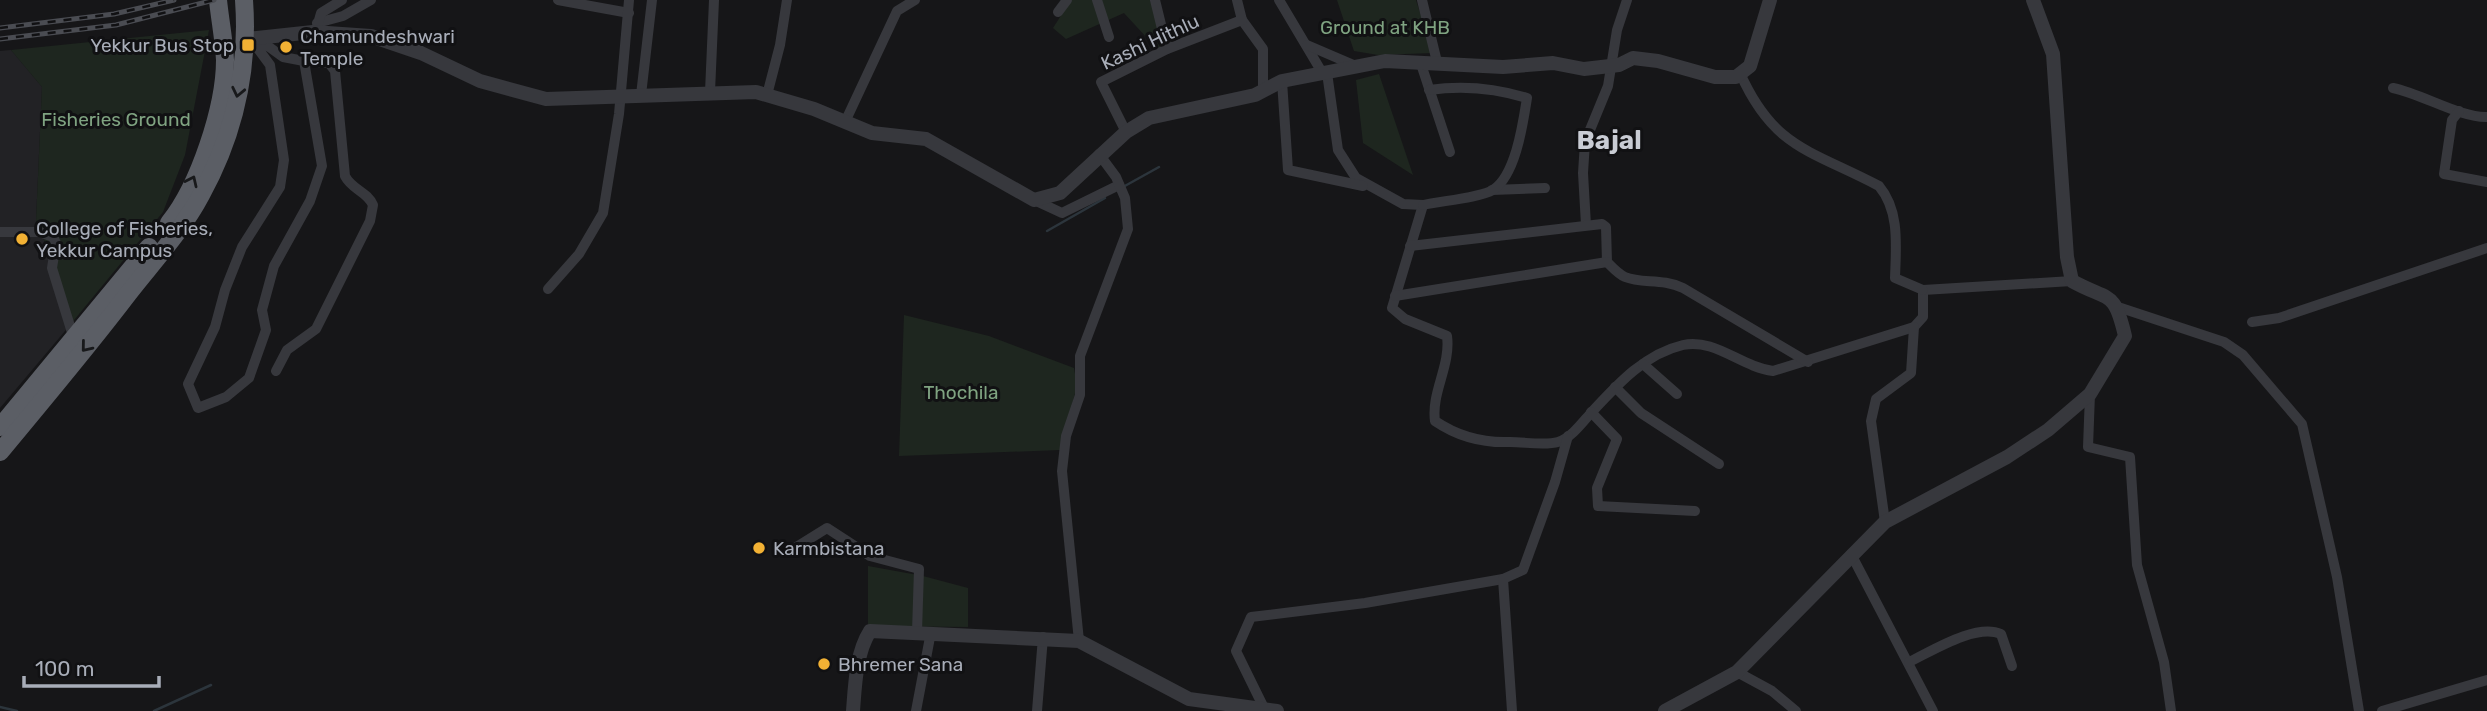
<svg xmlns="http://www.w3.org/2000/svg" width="2487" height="711" viewBox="0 0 2487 711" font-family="Rubik,sans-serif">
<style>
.built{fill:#222225}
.green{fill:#1e261f}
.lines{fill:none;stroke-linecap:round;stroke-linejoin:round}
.stream{stroke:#2c353c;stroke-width:2.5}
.minor{stroke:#37383d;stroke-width:10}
.tertiary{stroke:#37383d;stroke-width:14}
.trunk{stroke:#5b5e65;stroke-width:18}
.rail-casing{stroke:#4a4c52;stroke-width:5}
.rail{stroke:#111113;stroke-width:2.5;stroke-dasharray:8;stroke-linecap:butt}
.oneway{stroke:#18191b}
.poi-dot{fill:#f2b134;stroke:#111113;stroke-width:2.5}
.labels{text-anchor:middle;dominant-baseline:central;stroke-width:6;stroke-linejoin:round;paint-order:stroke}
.park-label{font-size:19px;fill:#7fa381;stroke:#111113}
.poi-label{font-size:19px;fill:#a8adb8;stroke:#111113;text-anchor:start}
.street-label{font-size:19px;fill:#a8adb8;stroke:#111113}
.district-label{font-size:26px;font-weight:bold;fill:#c9ccd4;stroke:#111113}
</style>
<rect width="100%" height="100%" fill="#161618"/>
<path class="built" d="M11,50L42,87L36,221L54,264L70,325L0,408V51Z"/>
<g class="green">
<path d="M1071,0H1150L1166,48L1159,51L1124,13L1066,39L1053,28Z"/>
<path d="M1337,0H1416L1433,53L1378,55L1354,51Z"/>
<path d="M209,30L185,155L163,212L70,325L54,264L36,221L42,87L11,50Z"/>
<path d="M1379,74L1413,175L1363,143L1356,80Z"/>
<path d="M904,315L989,336L1074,368L1077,386L1060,450L899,456Z"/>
<path d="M868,566L923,576L968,588V627L868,626Z"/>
</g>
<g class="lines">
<g class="stream">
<path d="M1123,187L1159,167"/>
<path d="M1047,231L1105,198"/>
<path d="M0,707L17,711"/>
<path d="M154,711L211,685"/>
</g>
<g class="minor">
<path d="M558,0L629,13"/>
<path d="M1097,0L1109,37"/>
<path d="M1155,0L1167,49"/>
<path d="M1279,0L1323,74"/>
<path d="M1422,0L1437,62"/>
<path d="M1058,12L1067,0"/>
<path d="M1242,20L1263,49V91"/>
<path d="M317,23L343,16L371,0"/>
<path d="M317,27L321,13L342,0"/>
<path d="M246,39L265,44L283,57L304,61L322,166L310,201L274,266L262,310L266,330L249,378L226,397L198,408L188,384L215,327L225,290L242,247L280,187L284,160L270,65L256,46Z"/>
<path d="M1307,45L1356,66"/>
<path d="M1420,61L1450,152"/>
<path d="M1327,73L1338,150L1356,178L1403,204L1423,205L1392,308L1405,319L1447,336C1451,366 1431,392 1435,421C1457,436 1484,443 1510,442C1525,442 1545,446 1558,442C1571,438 1582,423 1590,414C1616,386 1644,354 1683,345C1715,338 1741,367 1773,371L1914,327L1923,317V290L2072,281"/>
<path d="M1740,73C1774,149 1811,150 1879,186C1900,211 1896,246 1895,278L1923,290"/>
<path d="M1282,81L1288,170L1363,186"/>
<path d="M2393,88C2422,94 2461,118 2487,117"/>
<path d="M710,92L714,0"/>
<path d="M641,95L652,0"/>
<path d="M767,95L780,45L787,0"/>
<path d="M2459,111L2452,120L2444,174L2487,182"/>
<path d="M845,122L897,11L915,0"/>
<path d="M1126,132L1101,82L1167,49L1242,20L1237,0"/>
<path d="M1492,190L1545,188"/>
<path d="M1034,200L1062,213L1119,185"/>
<path d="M1423,205C1440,201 1479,198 1493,190C1516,175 1523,123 1527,98C1495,88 1463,85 1429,90"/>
<path d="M1586,225L1583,173L1585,142L1608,86L1617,30L1627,0"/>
<path d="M0,232H40L53,237L56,243L52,268L74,339"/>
<path d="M1410,246L1602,224L1606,227L1607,262C1612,267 1618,274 1625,277C1642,284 1662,278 1683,288L1808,362"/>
<path d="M548,289L579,254L603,213L619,114L629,0"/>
<path d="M1395,296L1607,262"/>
<path d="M2118,307L2224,342L2243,355L2302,424L2337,577L2359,711"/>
<path d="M2252,322L2279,318L2487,248"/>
<path d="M1643,364L1677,394"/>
<path d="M276,371L287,350L316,329L370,221L373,205C367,191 352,190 345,176L335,71L329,63L304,61"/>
<path d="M1615,387L1641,413L1719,464"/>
<path d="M2090,394L2088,447L2130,457L2137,565L2164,662L2171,711"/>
<path d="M1591,412L1617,439L1597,488L1598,506L1695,511"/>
<path d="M1885,522L1871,421L1876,399L1911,373L1914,327"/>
<path d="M790,551L827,528L870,556L919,569L917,632"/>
<path d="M1851,554L1933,711"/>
<path d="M1079,641L1062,471L1066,436L1080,395V356L1128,229L1125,198L1116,177L1099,154"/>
<path d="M1909,662C1932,651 1976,623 2001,634L2012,666"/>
<path d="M1737,672L1772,691L1796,711"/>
<path d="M1264,708L1236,651L1251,617L1365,603L1503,579"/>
<path d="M916,711L931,632"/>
<path d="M1037,711L1043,637"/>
<path d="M1512,711L1503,579L1523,570L1555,482L1568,436"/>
<path d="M2382,711L2487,680"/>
</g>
<g class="tertiary">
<path d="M246,39L313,32L371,36L421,53L480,81L546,99L756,92L814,109L872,133L926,139L1034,200L1060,193L1126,132L1149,118L1255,95L1282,81L1385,61L1503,67L1553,63L1584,69L1619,65L1633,58L1658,61L1715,77H1736L1750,66L1770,0"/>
<path d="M853,711C855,685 856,653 870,631L1079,641L1189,699L1277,711"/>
<path d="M1665,711L1737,672L1885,522L2007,457L2048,430L2090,394L2125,336C2114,289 2110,302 2072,281L2067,257L2053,54L2033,0"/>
</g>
<g class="trunk">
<path d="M169,223C199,186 225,107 225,60C224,40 220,20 218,0"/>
<path d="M0,427L149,247"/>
<path d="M0,452C43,400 87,348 128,294C152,263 182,231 201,195C234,135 249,68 244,0"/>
</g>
<g class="rail-casing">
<g id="rail">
<path d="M0,28L114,14L174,0"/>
<path d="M0,39L116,25L214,0"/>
</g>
</g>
<use href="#rail" class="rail"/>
</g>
<defs><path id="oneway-chevron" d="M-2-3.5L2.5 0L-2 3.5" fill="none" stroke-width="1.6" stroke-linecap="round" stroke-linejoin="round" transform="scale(1.75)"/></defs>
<g class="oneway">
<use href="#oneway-chevron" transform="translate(238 92) rotate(102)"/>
<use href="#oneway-chevron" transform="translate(192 181) rotate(-65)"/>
<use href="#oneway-chevron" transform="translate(86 347) rotate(129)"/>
</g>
<g class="poi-dot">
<rect x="241" y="38" width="14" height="14" rx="3.5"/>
<circle cx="286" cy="47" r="7"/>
<circle cx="22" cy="239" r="7"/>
<circle cx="759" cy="548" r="7"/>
<circle cx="824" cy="664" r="7"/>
</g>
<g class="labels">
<g class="park-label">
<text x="1385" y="27">Ground at KHB</text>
<text x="116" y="119">Fisheries Ground</text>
<text x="961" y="392">Thochila</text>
</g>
<g class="poi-label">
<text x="300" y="36">Chamundeshwari<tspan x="300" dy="22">Temple</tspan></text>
<text x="234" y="45" text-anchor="end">Yekkur Bus Stop</text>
<text x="36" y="228">College of Fisheries,<tspan x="36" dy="22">Yekkur Campus</tspan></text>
<text x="773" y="548">Karmbistana</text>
<text x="838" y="664">Bhremer Sana</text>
</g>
<g class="street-label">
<text transform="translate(1150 42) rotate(-25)">Kashi Hithlu</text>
</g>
<g class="district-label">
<text x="1609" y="140">Bajal</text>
</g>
</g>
<path d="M24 676v10h135v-10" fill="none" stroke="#a8adb8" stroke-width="3.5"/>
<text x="35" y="676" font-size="21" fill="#a8adb8" stroke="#111113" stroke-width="5" paint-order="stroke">100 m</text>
</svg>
